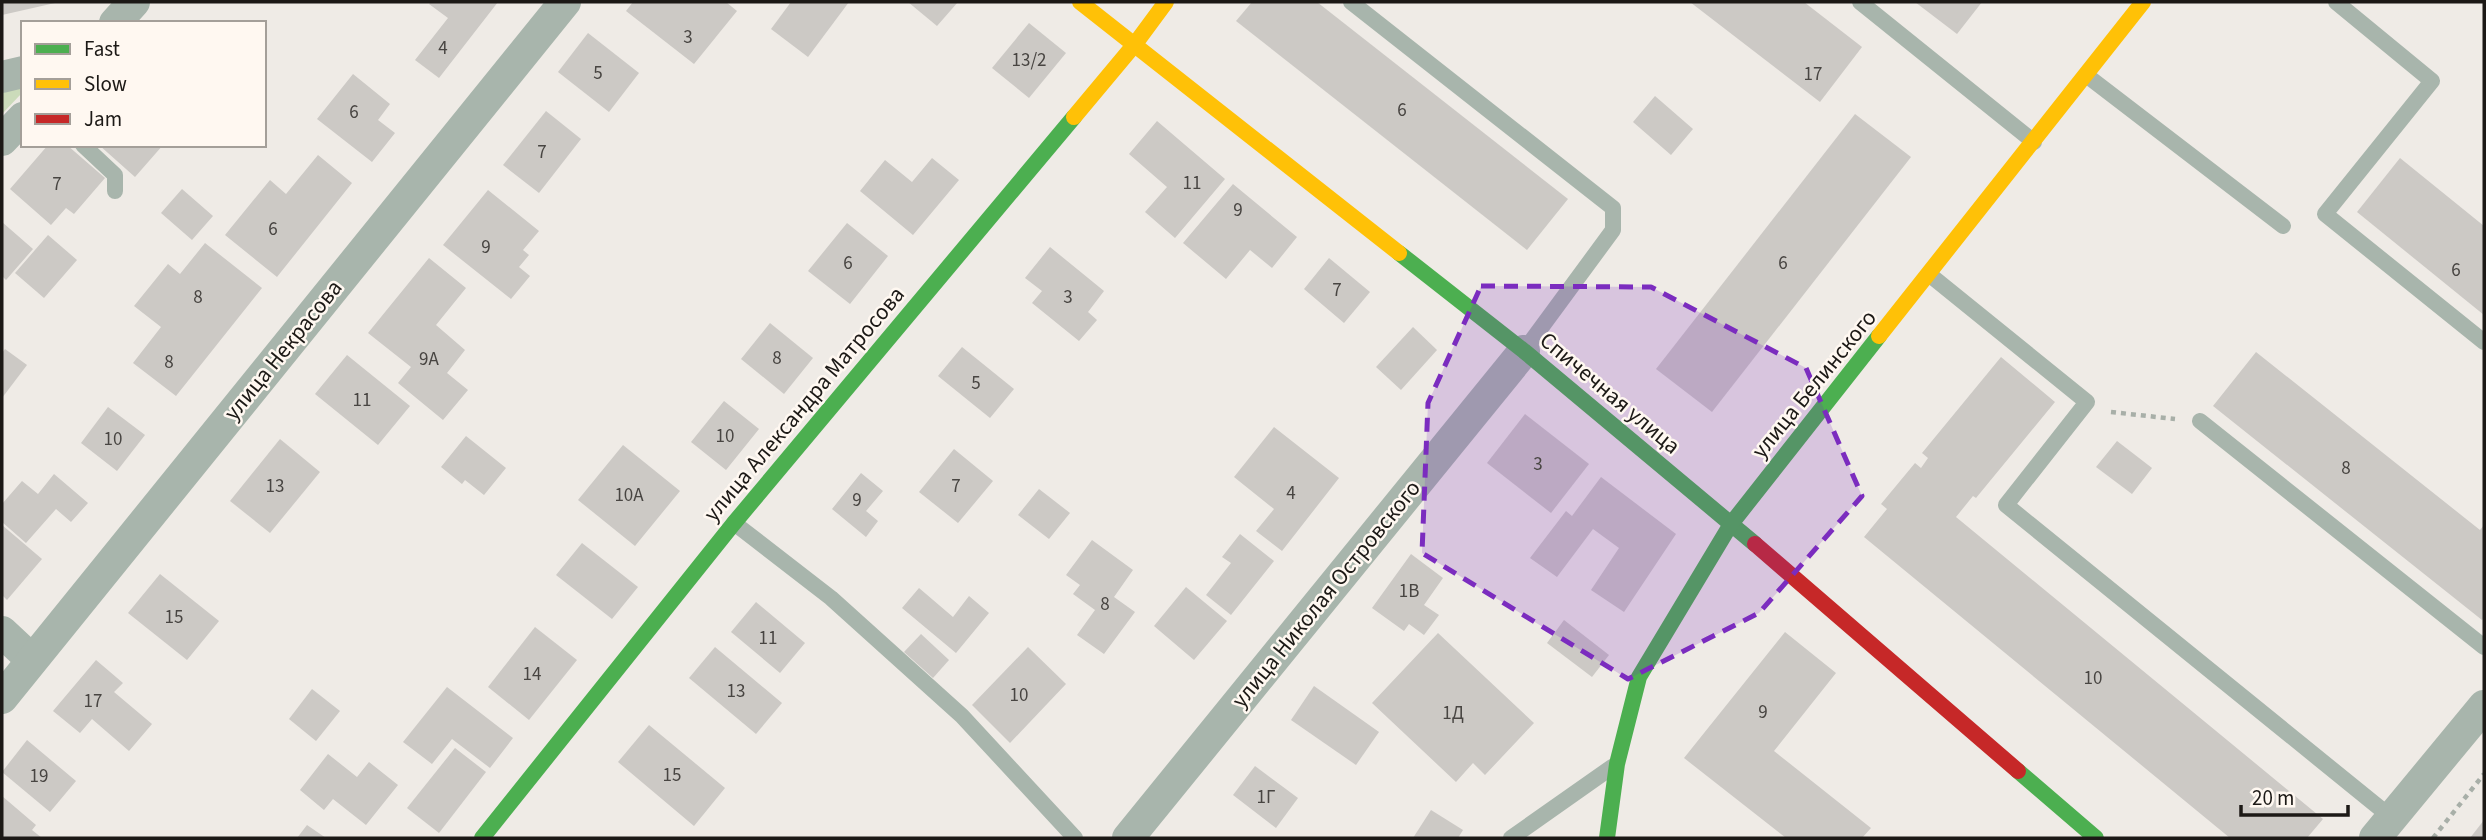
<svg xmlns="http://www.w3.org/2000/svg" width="2486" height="840" viewBox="0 0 2486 840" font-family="'Source Sans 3',sans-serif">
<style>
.green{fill:#cbdbba}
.building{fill:#ccc9c5}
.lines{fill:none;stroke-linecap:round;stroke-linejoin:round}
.path{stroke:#a8afa8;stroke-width:4.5;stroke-dasharray:5 5;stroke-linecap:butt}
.lane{stroke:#a8b5ac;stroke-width:16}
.street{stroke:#a8b5ac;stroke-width:32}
.fast{stroke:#4caf50;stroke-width:16}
.slow{stroke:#ffc107;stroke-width:16}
.jam{stroke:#c62828;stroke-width:16}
.marked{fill:#7b2cbf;fill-opacity:0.2;stroke:#7b2cbf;stroke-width:5;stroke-dasharray:14 9;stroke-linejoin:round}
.labels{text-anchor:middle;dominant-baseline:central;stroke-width:5;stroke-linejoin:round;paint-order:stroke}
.number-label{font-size:19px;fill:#484542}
.street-label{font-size:23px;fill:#1c1916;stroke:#fff8f1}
</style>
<rect width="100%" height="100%" fill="#efebe6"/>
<path class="green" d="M21,85V94L2,114V90Z"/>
<g class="building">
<path d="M2,2H54L55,3L2,15Z"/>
<path d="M431,2H498L439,78L415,60L448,18L429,4Z"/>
<path d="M633,2H726L737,11L694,64L626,11Z"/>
<path d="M791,2H849L808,57L771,29Z"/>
<path d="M908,2H958L937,26Z"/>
<path d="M1252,2H1317L1568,199L1527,250L1236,21Z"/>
<path d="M1690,2H1804L1862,47L1820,102Z"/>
<path d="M1915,2H1982L1957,34Z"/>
<path d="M1029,23L1066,53L1029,98L992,68Z"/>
<path d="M588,33L639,73L609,112L558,72Z"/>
<path d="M353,74L390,104L378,120L395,133L372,162L317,119Z"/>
<path d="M1655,96L1693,129L1671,155L1633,122Z"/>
<path d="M546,111L581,139L539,193L503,165Z"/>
<path d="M1855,114L1911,157L1712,412L1656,369Z"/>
<path d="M1157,121L1225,179L1175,238L1145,212L1167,187L1129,154Z"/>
<path d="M48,145H67L105,178L74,214L66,208L51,225L10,189Z"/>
<path d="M99,145H163L135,177Z"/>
<path d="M318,155L352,183L277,277L225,235L270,180L286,194Z"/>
<path d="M932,158L959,180L913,235L860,191L885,160L912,182Z"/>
<path d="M2400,158L2484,226V315L2357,212Z"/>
<path d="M1233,184L1297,237L1272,268L1250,250L1226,279L1183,243Z"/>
<path d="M182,189L213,216L192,240L161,213Z"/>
<path d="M488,190L539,231L523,250L529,255L519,267L530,276L511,299L443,245Z"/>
<path d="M2,222L33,249L6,280L2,276Z"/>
<path d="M847,223L888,256L850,304L808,271Z"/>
<path d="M48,235L77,260L44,298L15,273Z"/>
<path d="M205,243L262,288L176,396L133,363L161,327L134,306L168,264L180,274Z"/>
<path d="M1050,247L1104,291L1088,312L1097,320L1079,341L1032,303L1042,291L1025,278Z"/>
<path d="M429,258L466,288L436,325L465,350L447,373L468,390L443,420L398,383L411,367L368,333Z"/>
<path d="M1329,258L1370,292L1344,323L1304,289Z"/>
<path d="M770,323L813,358L784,394L741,359Z"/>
<path d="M1413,327L1437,350L1401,390L1376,367Z"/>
<path d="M962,347L1014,389L990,418L938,376Z"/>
<path d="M5,349L27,365L2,398V353Z"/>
<path d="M2256,352L2480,530L2484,525V618L2482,620L2213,406Z"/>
<path d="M347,355L410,406L378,445L315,394Z"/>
<path d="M2001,357L2055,402L1976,498L1973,496L1956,517L2323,819L2307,838H2230L1864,537L1887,509L1881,504L1915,463L1921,468L1928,458L1922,453Z"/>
<path d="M724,401L759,429L726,470L691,442Z"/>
<path d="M108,407L145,435L117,471L81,443Z"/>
<path d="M1525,414L1589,464L1551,513L1487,463Z"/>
<path d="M1274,427L1339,478L1282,551L1256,531L1274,509L1234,477Z"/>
<path d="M466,436L506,468L484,495L465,480L462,484L441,467Z"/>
<path d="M280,439L320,472L270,533L230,501Z"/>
<path d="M2117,441L2152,468L2132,494L2096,467Z"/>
<path d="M623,445L680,491L635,546L578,500Z"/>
<path d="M954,449L993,481L958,523L919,492Z"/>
<path d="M861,473L883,491L866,511L878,521L866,537L832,509Z"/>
<path d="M54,474L88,503L71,522L56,509L26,543L2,522V504L22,481L38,494Z"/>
<path d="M1601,477L1676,534L1624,612L1591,590L1619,548L1593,529L1557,577L1530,558L1566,511L1572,516Z"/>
<path d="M1039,489L1070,513L1049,539L1018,515Z"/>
<path d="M2,525L42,559L7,600L2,595Z"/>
<path d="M1240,534L1274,561L1231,615L1206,595L1231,563L1222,557Z"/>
<path d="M1092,540L1133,570L1114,597L1135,612L1104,654L1077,635L1095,610L1073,594L1080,585L1066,575Z"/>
<path d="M582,543L638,587L612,619L556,575Z"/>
<path d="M1411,554L1443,578L1424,605L1439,615L1424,635L1409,624L1404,631L1372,608Z"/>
<path d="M160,574L219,621L187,660L128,613Z"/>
<path d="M1186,587L1227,621L1194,660L1154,626Z"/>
<path d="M919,588L953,617L969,596L989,613L956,653L902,608Z"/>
<path d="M756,602L805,643L780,673L731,632Z"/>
<path d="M1564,620L1609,655L1592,677L1547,643Z"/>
<path d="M535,627L577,660L529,720L488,687Z"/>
<path d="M1785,632L1836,673L1774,751L1871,828L1862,838H1786L1684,758Z"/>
<path d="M1438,633L1534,723L1485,775L1473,763L1456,782L1372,703Z"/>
<path d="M921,634L949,660L933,678L904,652Z"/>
<path d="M715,647L782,703L756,734L689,678Z"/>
<path d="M1028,647L1066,684L1010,743L972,705Z"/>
<path d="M96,660L123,683L114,692L152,724L129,751L92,719L80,733L53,711Z"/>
<path d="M1314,686L1379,732L1356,765L1291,720Z"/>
<path d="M447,687L513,738L490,768L452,739L432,764L403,742Z"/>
<path d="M312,689L340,711L316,741L289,719Z"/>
<path d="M649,725L725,788L694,826L618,762Z"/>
<path d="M27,740L76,781L50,812L2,772Z"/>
<path d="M455,748L486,772L439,833L407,808Z"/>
<path d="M328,754L357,777L369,762L398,785L366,825L333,799L324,810L300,790Z"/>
<path d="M1255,766L1298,798L1276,828L1233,795Z"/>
<path d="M2,796L36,825L32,830L42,838H2Z"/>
<path d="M1431,810L1463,830L1458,838H1413Z"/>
<path d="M2484,820V838H2470Z"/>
<path d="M307,825L326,838H297Z"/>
</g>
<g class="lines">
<g class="path">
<path d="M2111,412L2175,419"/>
<path d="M2433,838L2484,774"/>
</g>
<g class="lane">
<path d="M1351,2L1613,208V230L1524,351"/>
<path d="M1860,2L2034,142"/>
<path d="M2336,2L2432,81L2325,214L2484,342"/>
<path d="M2086,75L2283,226"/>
<path d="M83,145L115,175V191"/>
<path d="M1930,275L2087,402L2006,505L2392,818"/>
<path d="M2200,421L2484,647"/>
<path d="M734,523L831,598L962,716L1075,838"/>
<path d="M1511,838L1612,767"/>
</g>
<g class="street">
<path d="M115,23L134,2"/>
<path d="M2,77L23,72"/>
<path d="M2,140L23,118"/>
<path d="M2,632L32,660"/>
<path d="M2,698L565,2"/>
<path d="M1128,838L1524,351"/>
<path d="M2375,838L2484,706"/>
</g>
<g class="fast">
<path d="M1399,253L1524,351L1755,544"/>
<path d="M2018,771L2096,838"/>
<path d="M482,838L734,523L1074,117"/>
<path d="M1607,838L1617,764L1639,677L1731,524L1879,336"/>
</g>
<g class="slow">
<path d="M1080,2L1399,253"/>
<path d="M1074,117L1135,44L1166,2"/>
<path d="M1879,336L2143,2"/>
</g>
<path class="jam" d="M1755,544L2018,771"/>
</g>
<path class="marked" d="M1481,286L1651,287L1806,368L1862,496L1759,613L1628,679L1422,553L1428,403Z"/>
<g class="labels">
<g class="number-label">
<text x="688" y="37">3</text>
<text x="443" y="48">4</text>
<text x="1029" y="60">13/2</text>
<text x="598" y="73">5</text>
<text x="1813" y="74">17</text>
<text x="1402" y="110">6</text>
<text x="354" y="112">6</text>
<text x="542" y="152">7</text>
<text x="1192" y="183">11</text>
<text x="57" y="184">7</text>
<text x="1238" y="210">9</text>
<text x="273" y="229">6</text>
<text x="486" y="247">9</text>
<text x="848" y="263">6</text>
<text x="1783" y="263">6</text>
<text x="2456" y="270">6</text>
<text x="1337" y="290">7</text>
<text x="198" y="297">8</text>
<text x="1068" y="297">3</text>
<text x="777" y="358">8</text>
<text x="429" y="359">9А</text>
<text x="169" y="362">8</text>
<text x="976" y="383">5</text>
<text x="362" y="400">11</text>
<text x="725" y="436">10</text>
<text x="113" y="439">10</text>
<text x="1538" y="464">3</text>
<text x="2346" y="468">8</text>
<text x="275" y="486">13</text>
<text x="956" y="486">7</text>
<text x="1291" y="493">4</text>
<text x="629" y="495">10А</text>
<text x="857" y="500">9</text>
<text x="1409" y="591">1В</text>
<text x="1105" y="604">8</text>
<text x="174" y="617">15</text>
<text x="768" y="638">11</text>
<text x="532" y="674">14</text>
<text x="2093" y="678">10</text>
<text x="736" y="691">13</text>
<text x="1019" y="695">10</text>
<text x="93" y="701">17</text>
<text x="1763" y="712">9</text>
<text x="1453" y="713">1Д</text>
<text x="672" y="775">15</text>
<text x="39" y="776">19</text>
<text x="1266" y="797">1Г</text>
</g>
<g class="street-label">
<text transform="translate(283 350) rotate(-51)">улица Некрасова</text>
<text transform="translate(1814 384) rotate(-51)">улица Белинского</text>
<text transform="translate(1610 393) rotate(40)">Спичечная улица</text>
<text transform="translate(804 404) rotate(-50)">улица Александра Матросова</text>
<text transform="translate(1326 594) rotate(-51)">улица Николая Островского</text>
</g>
</g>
<rect width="2486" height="840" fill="none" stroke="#1c1916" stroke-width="7"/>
<rect x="21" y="21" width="245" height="126" fill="#fff8f1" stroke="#a49f99" stroke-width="2"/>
<rect x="35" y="44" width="35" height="10" fill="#4caf50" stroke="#a49f99" stroke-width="2"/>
<text x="84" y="56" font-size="21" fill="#1c1916">Fast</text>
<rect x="35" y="79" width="35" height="10" fill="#ffc107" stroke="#a49f99" stroke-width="2"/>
<text x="84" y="91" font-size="21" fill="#1c1916">Slow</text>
<rect x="35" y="114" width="35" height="10" fill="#c62828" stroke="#a49f99" stroke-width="2"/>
<text x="84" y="126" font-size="21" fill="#1c1916">Jam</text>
<path d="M2241 805v10h107v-10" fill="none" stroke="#1c1916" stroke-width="3.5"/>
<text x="2252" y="805" font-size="21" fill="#1c1916" stroke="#fff8f1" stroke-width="5" paint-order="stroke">20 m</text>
</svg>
